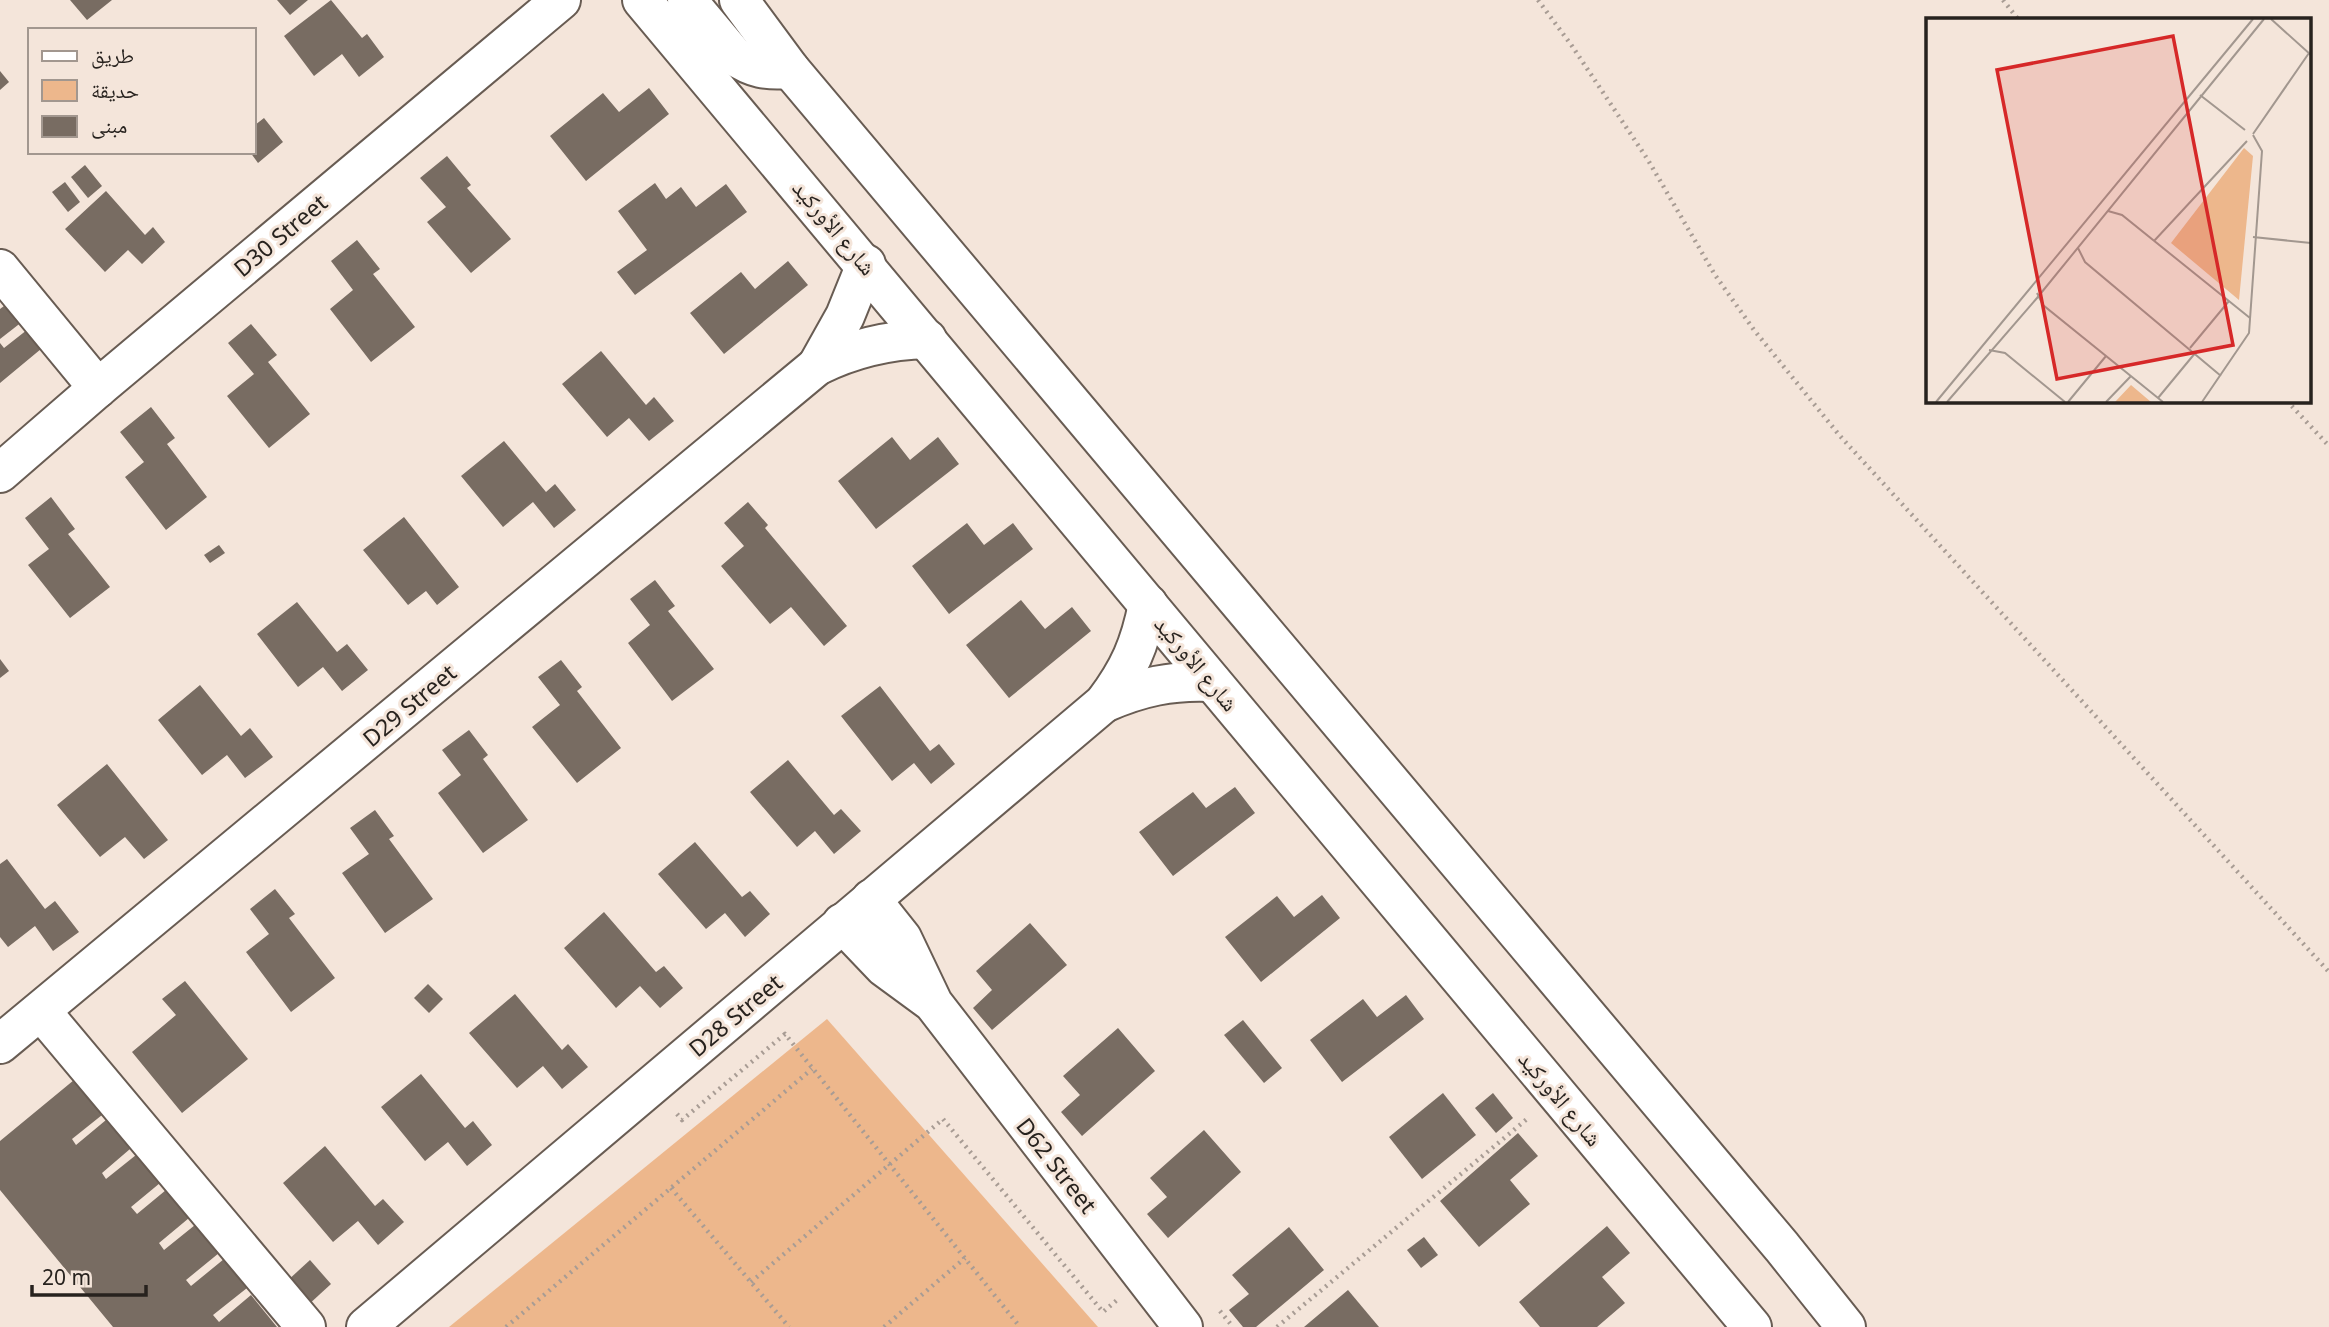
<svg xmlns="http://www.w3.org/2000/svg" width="2329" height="1327" viewBox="0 0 2329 1327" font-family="'Noto Sans','Noto Naskh Arabic',sans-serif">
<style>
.green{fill:#edb78c}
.building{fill:#786c62}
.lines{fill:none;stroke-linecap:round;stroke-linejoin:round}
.minor-casing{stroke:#685c53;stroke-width:42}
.path{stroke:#a89c94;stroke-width:4.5;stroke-dasharray:2 5;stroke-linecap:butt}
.minor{stroke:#fff;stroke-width:38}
.labels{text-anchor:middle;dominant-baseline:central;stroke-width:6;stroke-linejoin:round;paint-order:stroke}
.street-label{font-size:23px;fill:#27221e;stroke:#f4e5da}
.inset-road{fill:none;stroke:#a2978f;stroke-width:2}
.view{fill:#d62828;fill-opacity:0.15;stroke:#d62828;stroke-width:3.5}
.inset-edge{fill:none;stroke:#27221e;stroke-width:3.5}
</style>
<rect width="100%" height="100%" fill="#f4e5da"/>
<path class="green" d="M827,1019L1098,1327H449Z"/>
<g class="building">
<path d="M70,0H112L87,20Z"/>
<path d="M277,0H308L290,15Z"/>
<path d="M331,0L362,38L367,34L384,57L359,77L342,54L314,76L284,36Z"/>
<path d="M0,71L9,82L0,90Z"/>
<path d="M649,88L669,114L586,181L550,136L603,93L619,112Z"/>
<path d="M264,118L283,142L258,163L250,152H254V122L255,125Z"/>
<path d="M447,156L471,185L467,188L511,239L471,273L427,222L446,207L420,178Z"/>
<path d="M85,165L102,186L88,198L71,177Z"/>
<path d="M65,182L80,202L68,212L52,192Z"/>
<path d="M655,183L666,199L681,187L696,207L726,184L747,212L635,295L617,272L647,250L618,211Z"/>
<path d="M106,191L145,235L153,227L165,242L142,264L128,250L105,272L65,229Z"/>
<path d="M357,240L380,269L373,274L415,327L371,362L330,309L353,290L331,261Z"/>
<path d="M788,261L808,285L724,354L690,313L741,272L755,289Z"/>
<path d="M12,300L27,318L0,339V309Z"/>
<path d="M251,324L277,355L268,362L310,414L269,448L227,396L254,374L228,343Z"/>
<path d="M32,326L47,344L0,383V343L4,348Z"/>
<path d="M601,351L646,405L654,397L674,421L649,441L629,418L607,437L562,384Z"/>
<path d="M151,407L175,438L167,444L207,497L166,530L125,477L144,462L120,432Z"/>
<path d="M892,437L910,460L938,437L959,464L876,529L838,481Z"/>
<path d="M504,441L546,492L555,484L576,510L554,528L533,502L503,527L461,476Z"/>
<path d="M51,497L75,529L68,534L110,587L70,618L28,565L49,549L25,518Z"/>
<path d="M748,502L768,525L765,528L847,626L824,646L791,607L770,624L721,566L744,546L724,523Z"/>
<path d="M404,517L459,587L437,605L426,591L408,605L363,550Z"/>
<path d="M967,523L984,545L1013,523L1033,549L949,614L912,566Z"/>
<path d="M219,545L225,553L210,563L204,555Z"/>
<path d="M655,580L675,606L668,611L714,669L672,701L628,643L650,625L630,599Z"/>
<path d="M1021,600L1045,629L1072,607L1091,631L1009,698L966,645Z"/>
<path d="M297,602L337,652L347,644L368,670L342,691L323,667L298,687L257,634Z"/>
<path d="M0,659L9,671L0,678Z"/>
<path d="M561,660L582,687L577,691L621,748L577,783L532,727L560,705L538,677Z"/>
<path d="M200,685L241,736L250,728L273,757L245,778L227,755L202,775L158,720Z"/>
<path d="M880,686L930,751L939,744L955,764L931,784L914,763L892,781L841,716Z"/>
<path d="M469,730L488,755L483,759L528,820L483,853L438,793L461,775L442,750Z"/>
<path d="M788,760L834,815L841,809L861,831L834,854L815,831L797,847L750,792Z"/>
<path d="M107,764L168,840L144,859L125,837L100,857L57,805Z"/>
<path d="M1235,787L1255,813L1173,876L1139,832L1193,792L1206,808Z"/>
<path d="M375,810L394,836L389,839L433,899L385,933L342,873L369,854L350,828Z"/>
<path d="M695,842L742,897L750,891L770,914L745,937L725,913L706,929L658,874Z"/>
<path d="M7,859L45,909L55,901L79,932L53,951L35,926L8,947L0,937V864Z"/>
<path d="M275,889L295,914L289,918L335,978L291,1012L246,952L269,934L250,909Z"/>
<path d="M1322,895L1340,918L1261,982L1225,937L1277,896L1294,917Z"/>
<path d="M604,912L656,972L664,966L683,988L660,1008L640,986L616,1008L564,948Z"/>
<path d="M1030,923L1067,965L992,1030L973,1008L992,990L976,971Z"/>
<path d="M185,981L248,1059L182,1113L132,1052L176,1015L162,999Z"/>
<path d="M428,984L443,999L429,1013L414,998Z"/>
<path d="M515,994L562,1050L568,1044L588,1067L562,1089L543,1066L517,1088L469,1033Z"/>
<path d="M1406,995L1424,1019L1342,1082L1310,1040L1363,999L1377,1017Z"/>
<path d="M1243,1020L1282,1068L1264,1083L1224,1035Z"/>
<path d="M1118,1028L1155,1071L1082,1136L1061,1112L1080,1095L1063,1076Z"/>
<path d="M421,1074L465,1128L473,1121L492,1145L467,1166L448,1142L425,1161L381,1107Z"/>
<path d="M74,1080L102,1115L72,1139L76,1145L106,1120L130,1149L102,1173L106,1179L136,1155L160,1183L131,1207L137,1214L166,1190L189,1218L159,1243L164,1250L195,1225L219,1253L186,1280L191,1286L224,1259L247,1288L213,1315L219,1322L251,1295L277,1327H113L0,1190V1141Z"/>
<path d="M1443,1093L1476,1135L1422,1179L1389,1137Z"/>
<path d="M1493,1093L1513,1118L1496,1133L1475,1108Z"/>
<path d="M1204,1130L1241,1172L1168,1238L1147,1214L1167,1197L1150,1178Z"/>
<path d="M1518,1133L1538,1156L1510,1180L1530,1204L1479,1247L1440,1201Z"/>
<path d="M325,1146L375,1206L383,1199L404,1222L378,1245L358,1221L333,1242L283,1183Z"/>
<path d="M1607,1226L1630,1253L1602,1277L1625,1303L1597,1327H1540L1519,1302Z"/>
<path d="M1289,1227L1324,1270L1256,1327H1243L1229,1310L1249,1294L1232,1275Z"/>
<path d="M1424,1237L1438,1255L1421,1268L1407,1250Z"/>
<path d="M310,1260L331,1284L307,1306L286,1282Z"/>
<path d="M1348,1290L1379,1327H1304Z"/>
</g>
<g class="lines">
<g class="minor-casing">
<g id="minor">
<path d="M642,0C1015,440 1382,885 1752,1327"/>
<path d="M687,0L733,55C753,69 767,71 790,69"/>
<path d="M739,0L790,69L1782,1247L1846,1327"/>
<path d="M0,269L98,388"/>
<path d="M817,366L845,316L866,264"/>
<path d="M0,473L98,388L561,0"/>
<path d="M1104,703C1140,687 1172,680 1212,682"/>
<path d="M871,899L902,938L933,1003L1183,1327"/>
<path d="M842,923L884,967L929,1000"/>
<path d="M41,1011L306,1327"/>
<path d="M0,1044L817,366C853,348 887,340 927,339"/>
<path d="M366,1327L1104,703C1129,670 1140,645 1148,604"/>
</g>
</g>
<g class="path">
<path d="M1538,0L1572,46L1648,160L1715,275L1754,330L1840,436L2329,972"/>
<path d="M2003,0L2018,19"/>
<path d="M2287,401L2329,446"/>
<path d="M677,1114L682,1120L785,1034L1020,1327"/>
<path d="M671,1188L789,1327"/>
<path d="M751,1282L943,1119L1103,1312L1117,1300"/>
<path d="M1220,1311L1233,1327"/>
<path d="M506,1327L812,1069"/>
<path d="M884,1327L965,1258"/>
<path d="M1277,1327L1527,1119"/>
</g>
<use href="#minor" class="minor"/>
</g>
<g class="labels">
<g class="street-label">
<text transform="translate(835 227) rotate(50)">شارع الأوركيد</text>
<text transform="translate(280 235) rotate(-40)">D30 Street</text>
<text transform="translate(1197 663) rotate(50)">شارع الأوركيد</text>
<text transform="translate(409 705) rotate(-40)">D29 Street</text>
<text transform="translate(735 1015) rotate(-40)">D28 Street</text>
<text transform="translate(1561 1098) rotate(50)">شارع الأوركيد</text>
<text transform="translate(1057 1165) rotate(52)">D62 Street</text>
</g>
</g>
<g transform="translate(1926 18)">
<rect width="385" height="385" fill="#f4e5da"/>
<path d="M318,130L327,138L313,282L245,225ZM205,367L225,384H189Z" fill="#edb78c"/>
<path class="inset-road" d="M345,1L385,37M274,77L319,112M327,116L383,35M182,193L196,197L324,300M327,219L385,225M228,223L321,123M152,230L159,244L295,358M111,275L117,287L237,384M264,330L303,283M63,332L79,335L139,384M232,380L270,334M10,384L327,1M21,384L111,280L338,1M142,384L180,338M180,384L205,358M276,384L323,315L336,133L327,117"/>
<path class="view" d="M247,18L307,327L131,361L71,52Z"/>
<rect width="385" height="385" class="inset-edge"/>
</g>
<rect x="28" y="28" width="228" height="126" fill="#f4e5da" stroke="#a2978f" stroke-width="2"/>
<rect x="42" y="51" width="35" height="10" fill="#ffffff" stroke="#a2978f" stroke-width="2"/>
<text x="91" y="63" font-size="21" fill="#27221e">طريق</text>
<rect x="42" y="80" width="35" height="21" fill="#edb78c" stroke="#a2978f" stroke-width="2"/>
<text x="91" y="98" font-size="21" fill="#27221e">حديقة</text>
<rect x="42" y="116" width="35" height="21" fill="#786c62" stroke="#a2978f" stroke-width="2"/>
<text x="91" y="133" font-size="21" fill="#27221e">مبنى</text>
<path d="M32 1285v10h114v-10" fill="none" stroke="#27221e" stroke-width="3.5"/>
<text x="42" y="1285" font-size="21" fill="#27221e" stroke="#f4e5da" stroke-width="5" paint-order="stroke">20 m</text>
</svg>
